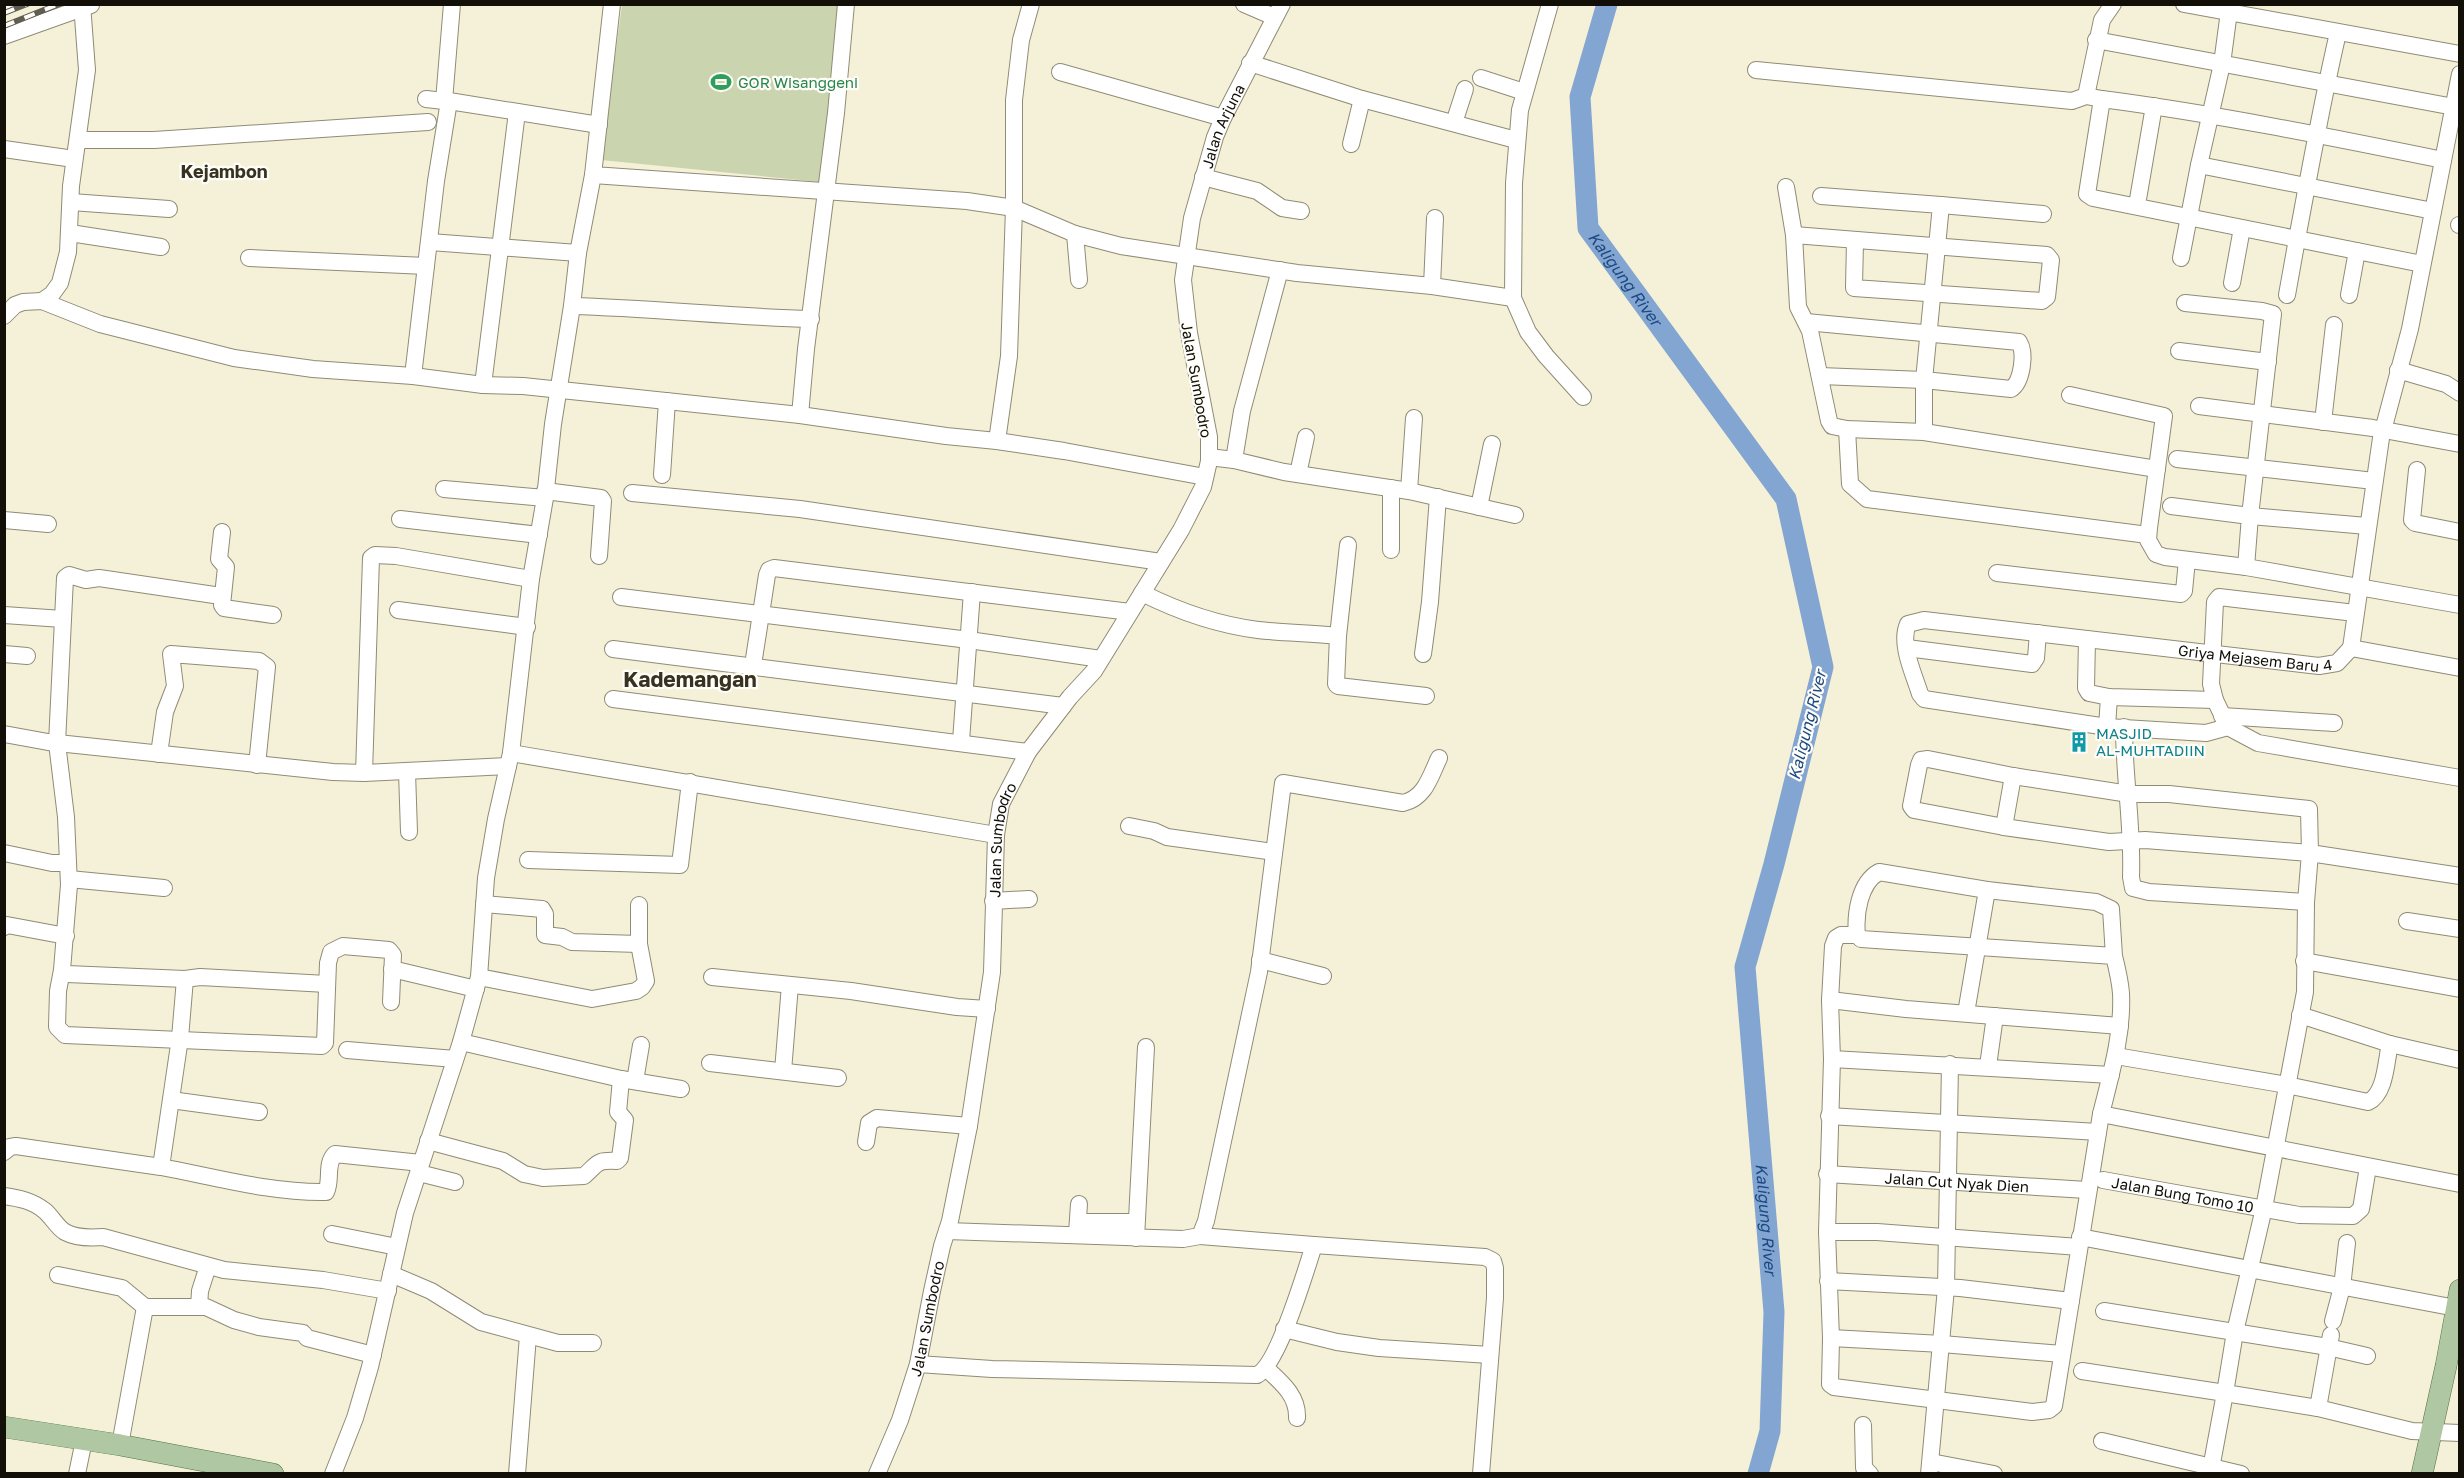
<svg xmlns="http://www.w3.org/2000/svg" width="2464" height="1478" viewBox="0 0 2464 1478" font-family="'Golos Text',sans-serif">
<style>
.green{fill:#cad4af}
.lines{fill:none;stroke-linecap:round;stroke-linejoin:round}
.river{stroke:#83a5d2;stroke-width:21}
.minor-casing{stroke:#908b75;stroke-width:18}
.major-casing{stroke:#557044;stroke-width:22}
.minor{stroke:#fff;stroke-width:16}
.major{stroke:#afc8a3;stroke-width:21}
.rail-casing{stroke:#605e50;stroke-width:6}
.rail{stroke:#fefdf8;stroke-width:4;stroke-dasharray:11;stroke-linecap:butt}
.labels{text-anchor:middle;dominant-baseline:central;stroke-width:4.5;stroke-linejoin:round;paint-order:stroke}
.leisure-label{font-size:15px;fill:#27864d;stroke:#fefdf8;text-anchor:start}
.street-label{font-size:15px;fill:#110f07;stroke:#fefdf8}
.culture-label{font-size:15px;fill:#0d838f;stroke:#fefdf8;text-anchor:start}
.water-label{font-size:16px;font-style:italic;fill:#1c4981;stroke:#fefdf8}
.quarter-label{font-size:18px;font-weight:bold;fill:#373320;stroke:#fefdf8}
.district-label{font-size:21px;font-weight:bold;fill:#373320;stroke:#fefdf8}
</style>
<rect width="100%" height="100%" fill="#f5f1d8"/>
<path class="green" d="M622,5H840L820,182L601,160Z"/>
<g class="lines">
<path class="river" id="s1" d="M1607,4L1580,97L1588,228L1786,499L1823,667L1774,864L1745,967L1774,1312L1770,1431L1758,1474"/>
<g class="minor-casing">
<g id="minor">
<path d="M612,4L593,175L967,201L1014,208L1075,234L1121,246L1297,273L1432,286L1513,298L1514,183L1520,110L1550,4"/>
<path d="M1244,4L1274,17"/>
<path d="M2184,4L2460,54"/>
<path d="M4,5L7,4"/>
<path d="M2338,33C2322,101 2310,170 2297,239L2093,198L2087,194L2102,99C2217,114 2330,137 2443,160"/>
<path d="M4,36L91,5"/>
<path d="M2096,40L2454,107"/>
<path d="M1250,63L1362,99L1516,140"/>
<path d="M1756,70L2062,100L2072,101L2086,96L2102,99"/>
<path d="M1060,72L1223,118"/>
<path d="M1481,78L1524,92"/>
<path d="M2086,96L2102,20L2113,4"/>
<path d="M426,99L444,101"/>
<path d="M449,101H444L452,4"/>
<path d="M1454,123L1465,89"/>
<path d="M78,140H154L428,122"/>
<path d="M1351,144L1362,99"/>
<path d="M4,149L74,159"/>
<path d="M2199,165L2433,211"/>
<path d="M1203,177L1257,191L1282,208L1301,211"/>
<path d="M1786,187L1794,235L1798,307L1810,331L1829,421L1832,426L1847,429L1924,432L2157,469"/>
<path d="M1821,196L1941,205L1924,380V432"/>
<path d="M71,202L169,209"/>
<path d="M1941,205L2043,214"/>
<path d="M2137,205L2154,106"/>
<path d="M2459,225H2460"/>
<path d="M70,233L161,247"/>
<path d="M1075,234L1079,280"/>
<path d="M1794,235L2047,255L2051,260L2047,297L2042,301L1854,288L1855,241"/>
<path d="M430,242L578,253"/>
<path d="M249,258L426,266"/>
<path d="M2181,258L2199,165L2222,64L2230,4"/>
<path d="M2232,283L2242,228"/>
<path d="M1432,286L1435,218"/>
<path d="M2287,295L2297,239L2422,264"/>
<path d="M2349,295L2357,251"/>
<path d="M1513,298L1528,332L1546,356L1583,397"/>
<path d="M42,301L52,294L60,283L68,252L71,186L87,70L82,4"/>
<path d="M2185,303L2262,311L2273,314L2250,516L2367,526"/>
<path d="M572,306C652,308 731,317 811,319"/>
<path d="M4,316L15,305L23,302L42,301L100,324L234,358L313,369L413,376L483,385L523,386L800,415L946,436L997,441L1064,451L1205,477"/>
<path d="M1806,322L2019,342C2026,353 2022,382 2011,389L1924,380L1820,376"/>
<path d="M2179,351L2268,362"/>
<path d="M2398,370L2446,384L2460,393"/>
<path d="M413,376L436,181L449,101L599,125"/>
<path d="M483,385L517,112"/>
<path d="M2070,395L2164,416L2149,528L2148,540L2156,554L2165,557L2246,567L2460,605"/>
<path d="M2199,406L2373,428L2460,444"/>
<path d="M800,415L806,349L836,113L846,4"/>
<path d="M2323,422L2334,325"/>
<path d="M1847,429L1850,484L1867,499L2148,535"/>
<path d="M997,441L1009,356L1014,208V100L1021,40L1031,4"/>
<path d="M1209,457L1234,460L1242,411L1280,270"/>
<path d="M2177,459L2374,481"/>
<path d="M1234,460L1284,472L1409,491L1515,515"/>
<path d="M2417,470L2412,520L2415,523L2460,532"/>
<path d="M1298,474L1306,437"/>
<path d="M662,475L667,401"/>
<path d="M1391,488V550"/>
<path d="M444,489L545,498"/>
<path d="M545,491L601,498L603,501L599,556"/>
<path d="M1409,491L1414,418"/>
<path d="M632,493L800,509L1161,562"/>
<path d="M2171,506L2250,516L2246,567"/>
<path d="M1479,507L1492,444"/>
<path d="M400,519L539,535"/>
<path d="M4,520L48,524"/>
<path d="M222,532L219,559L226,567L222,605L224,608L273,615"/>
<path d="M1997,573L2181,594L2184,591L2187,560"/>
<path d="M1142,593C1178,611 1219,625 1258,630C1285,633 1312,633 1338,636L1336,684L1338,686L1426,696"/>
<path d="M621,597L969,640L1101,659"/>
<path d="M398,610L527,627"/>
<path d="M2355,613L2219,597L2215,602L2211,684L2215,700L2228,727L2258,743L2460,778"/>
<path d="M4,615L63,619"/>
<path d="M1338,636L1348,545"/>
<path d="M2087,639L2086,688L2089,693L2109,697L2215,700"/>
<path d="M1907,648L2032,664L2036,658L2038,633"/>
<path d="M2351,648L2381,438L2410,329L2460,74"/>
<path d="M2351,648L2460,668"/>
<path d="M613,649L1063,706"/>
<path d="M4,654L27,656"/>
<path d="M1423,654L1430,602L1438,497"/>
<path d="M753,665L767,575L769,570L774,568L1130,612"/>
<path d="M613,699L1028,752"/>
<path d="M2222,716L2334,723"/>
<path d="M2107,727L2109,697"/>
<path d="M2124,727C2124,777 2133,827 2131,877L2133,888L2149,892L2306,902"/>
<path id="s2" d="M2228,727L2206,733L2107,727L1924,699L1920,694C1914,674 1899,644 1908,624L1924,620L2319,666L2337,663L2351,648"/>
<path d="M4,734L48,742L333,772L364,773L508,766"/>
<path d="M961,741L972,592"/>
<path d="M511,753L996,835"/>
<path d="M159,754L165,712L175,686L171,654L259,661L267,667L257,765"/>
<path d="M407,772L409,832"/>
<path d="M364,773L371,558L375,555L396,556L531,579"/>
<path d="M1129,826L1154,831L1167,837L1274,852"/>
<path d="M2004,827L2013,776"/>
<path d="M4,853L52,863H68"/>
<path d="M528,860L680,865L690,782"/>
<path d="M2460,876L2310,853L2145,840L2109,842L2004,827L1914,810L1911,806L1919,765L1921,760L1928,759L2013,776L2129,794H2169L2309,809L2310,853L2306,902L2305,992L2264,1208L2235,1332L2225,1393L2318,1408L2412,1431L2460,1433"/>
<path d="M69,879L164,888"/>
<path d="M993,901L1029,899"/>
<path d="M484,904L542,909L545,914V935L562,937L572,942L639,944"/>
<path d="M2407,921L2460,929"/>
<path d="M4,927L7,925L66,936"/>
<path d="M2114,956L2111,909L2096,902L1987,890L1879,872C1859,883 1855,915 1857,935L1861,939L2114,956C2117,968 2120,981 2121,993C2123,1034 2111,1074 2101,1114L2460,1184"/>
<path d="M1260,960L1323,976"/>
<path d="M2304,961L2460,989"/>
<path d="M392,969L476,989"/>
<path d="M62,970L58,991L57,1027L65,1035L322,1046L325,1043L328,963L331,952L343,946L389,950L393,955L391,1002"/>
<path d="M479,977L592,999L636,991L642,987L646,981L639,944V905"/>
<path d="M712,977L851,991L957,1007L987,1009"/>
<path d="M185,979L67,974L62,970L69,885L66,817L57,743L65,578L69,575L86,580L99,578L221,596"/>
<path d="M1830,1000L1833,946L1836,938L1841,935H1857"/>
<path d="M1966,1013L1987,890"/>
<path d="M2300,1015L2390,1044L2460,1060"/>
<path d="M461,1042L621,1079L681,1089"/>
<path d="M347,1050L455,1059"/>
<path d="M2116,1056L2287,1085L2368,1102C2386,1094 2386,1060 2390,1044"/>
<path d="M1832,1059L2111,1075"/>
<path d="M710,1063L838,1078"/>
<path d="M1988,1066L1995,1016"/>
<path d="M783,1071L790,985"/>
<path d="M635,1081L641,1045"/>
<path d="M171,1100L259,1112"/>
<path d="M1829,1116L2098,1132"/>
<path d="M428,1141L503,1161L524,1174L543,1178L584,1176C599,1163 595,1160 617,1161L620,1158L625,1120L618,1112L621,1079"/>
<path d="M866,1142L869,1123L877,1118L969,1126"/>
<path d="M4,1152L10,1147L16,1146L161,1167L180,1038L185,979L200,977L327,984"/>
<path d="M161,1167C215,1177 271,1193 326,1192C332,1180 325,1164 335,1154L421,1163"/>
<path d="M419,1173L455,1182"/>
<path id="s3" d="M1827,1174L2087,1190"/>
<path id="s4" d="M2103,1180L2299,1215L2353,1216L2361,1209L2368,1167"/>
<path d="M4,1196C19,1198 33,1201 45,1211C52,1217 57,1227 65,1232C76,1238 91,1238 103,1237L224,1270L323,1280L388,1291"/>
<path d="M1078,1222H1136"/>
<path d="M947,1231L1183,1239L1200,1236L1206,1221L1259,972L1283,783L1403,803C1425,798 1430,777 1439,758"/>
<path d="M1827,1232L1832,1059L1830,1000L1906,1009L2120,1026"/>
<path d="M1077,1233L1079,1204"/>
<path d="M332,1234L397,1247"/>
<path d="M2080,1237L2456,1308"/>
<path d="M1136,1238L1146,1047"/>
<path d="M1314,1245L1485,1257L1493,1261L1495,1268V1298L1481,1474"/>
<path d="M2079,1247L1877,1232H1827L1831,1338L1830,1384L1834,1387L2032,1412L2049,1410L2054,1406L2101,1114"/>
<path d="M391,1274L431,1291L481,1322L558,1343H593"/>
<path d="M58,1275L122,1288L145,1307L120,1445"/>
<path d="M1828,1281L1960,1288L2071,1301"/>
<path d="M145,1307H206L234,1320L259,1327L303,1333L307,1338L373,1355"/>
<path d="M199,1307L200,1291L208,1266"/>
<path d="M2104,1311L2328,1347L2367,1356"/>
<path d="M2333,1321L2342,1287L2347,1243"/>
<path d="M1284,1329L1337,1342L1379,1348L1490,1355"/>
<path d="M1831,1338L1942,1344L2062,1354"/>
<path d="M918,1364L992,1369L1257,1375C1278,1365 1306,1270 1314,1245L1200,1236"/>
<path d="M1267,1369C1282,1383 1298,1396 1297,1418"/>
<path d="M2082,1371L2225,1393L2210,1474"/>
<path d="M2318,1408L2331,1335"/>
<path d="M1863,1425L1864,1468L1870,1474"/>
<path d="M2102,1441L2241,1474"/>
<path d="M1931,1462L1994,1474"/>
<path d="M77,1474L84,1440"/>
<path d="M333,1474L355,1418L370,1367L405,1213L461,1042L479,977L486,878L496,819L511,753L531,579L545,498L553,424L572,306L578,253L593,175"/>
<path d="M517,1474L528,1336"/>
<path id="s5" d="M877,1474L900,1420L918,1364L932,1291L942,1246L950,1221L969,1126L992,972L996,835L1001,804L1028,752L1070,697L1094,671L1181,530L1203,487L1209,461V437L1189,333L1183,280L1192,218L1215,137L1223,118L1282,4"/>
<path d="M1929,1474L1946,1288L1950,1064"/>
</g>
</g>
<g class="major-casing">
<g id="major">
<path d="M4,1427L120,1445L273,1474"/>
<path d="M2422,1474L2446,1366L2460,1290"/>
</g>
</g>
<use href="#minor" class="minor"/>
<use href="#major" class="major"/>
<g class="rail-casing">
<g id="rail">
<path d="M4,13L27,4"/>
<path d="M4,26L59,4"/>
</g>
</g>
<use href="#rail" class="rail"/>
</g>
<defs>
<g id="stadium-bare" transform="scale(1.62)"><path d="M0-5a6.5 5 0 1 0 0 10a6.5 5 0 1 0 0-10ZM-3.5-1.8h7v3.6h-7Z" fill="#2e9e5b" stroke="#fefdf8" stroke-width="2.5" paint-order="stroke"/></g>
<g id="building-bare" transform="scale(1.62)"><path d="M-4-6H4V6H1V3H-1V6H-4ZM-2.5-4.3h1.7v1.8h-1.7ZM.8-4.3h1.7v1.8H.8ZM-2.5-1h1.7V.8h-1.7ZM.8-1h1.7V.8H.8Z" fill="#0f9aa8" stroke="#fefdf8" stroke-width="2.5" paint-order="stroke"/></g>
</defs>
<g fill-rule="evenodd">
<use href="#stadium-bare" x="721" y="82"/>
<use href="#building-bare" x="2079" y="742"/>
</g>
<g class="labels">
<g class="leisure-label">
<text x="738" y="82">GOR Wisanggeni</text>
</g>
<g class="street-label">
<text stroke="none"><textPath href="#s5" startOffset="1432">Jalan Arjuna</textPath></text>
<text transform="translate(1197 380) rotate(80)">Jalan Sumbodro</text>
<text stroke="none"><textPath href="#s2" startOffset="736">Griya Mejasem Baru 4</textPath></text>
<text stroke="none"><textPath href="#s5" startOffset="650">Jalan Sumbodro</textPath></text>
<text stroke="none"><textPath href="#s3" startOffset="130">Jalan Cut Nyak Dien</textPath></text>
<text stroke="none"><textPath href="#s4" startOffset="81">Jalan Bung Tomo 10</textPath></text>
<text stroke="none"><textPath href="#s5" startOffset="164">Jalan Sumbodro</textPath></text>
</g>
<g class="culture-label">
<text x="2096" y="733">MASJID<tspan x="2096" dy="17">AL-MUHTADIIN</tspan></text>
</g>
<g class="water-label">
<text stroke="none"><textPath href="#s1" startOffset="291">Kaligung River</textPath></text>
<text transform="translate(1807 725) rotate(-76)">Kaligung River</text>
<text stroke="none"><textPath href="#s1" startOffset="1299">Kaligung River</textPath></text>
</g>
<g class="quarter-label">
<text x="224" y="171">Kejambon</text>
</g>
<g class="district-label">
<text x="690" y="679">Kademangan</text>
</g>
</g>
<rect width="2464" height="1478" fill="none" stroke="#110f07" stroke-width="12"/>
</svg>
